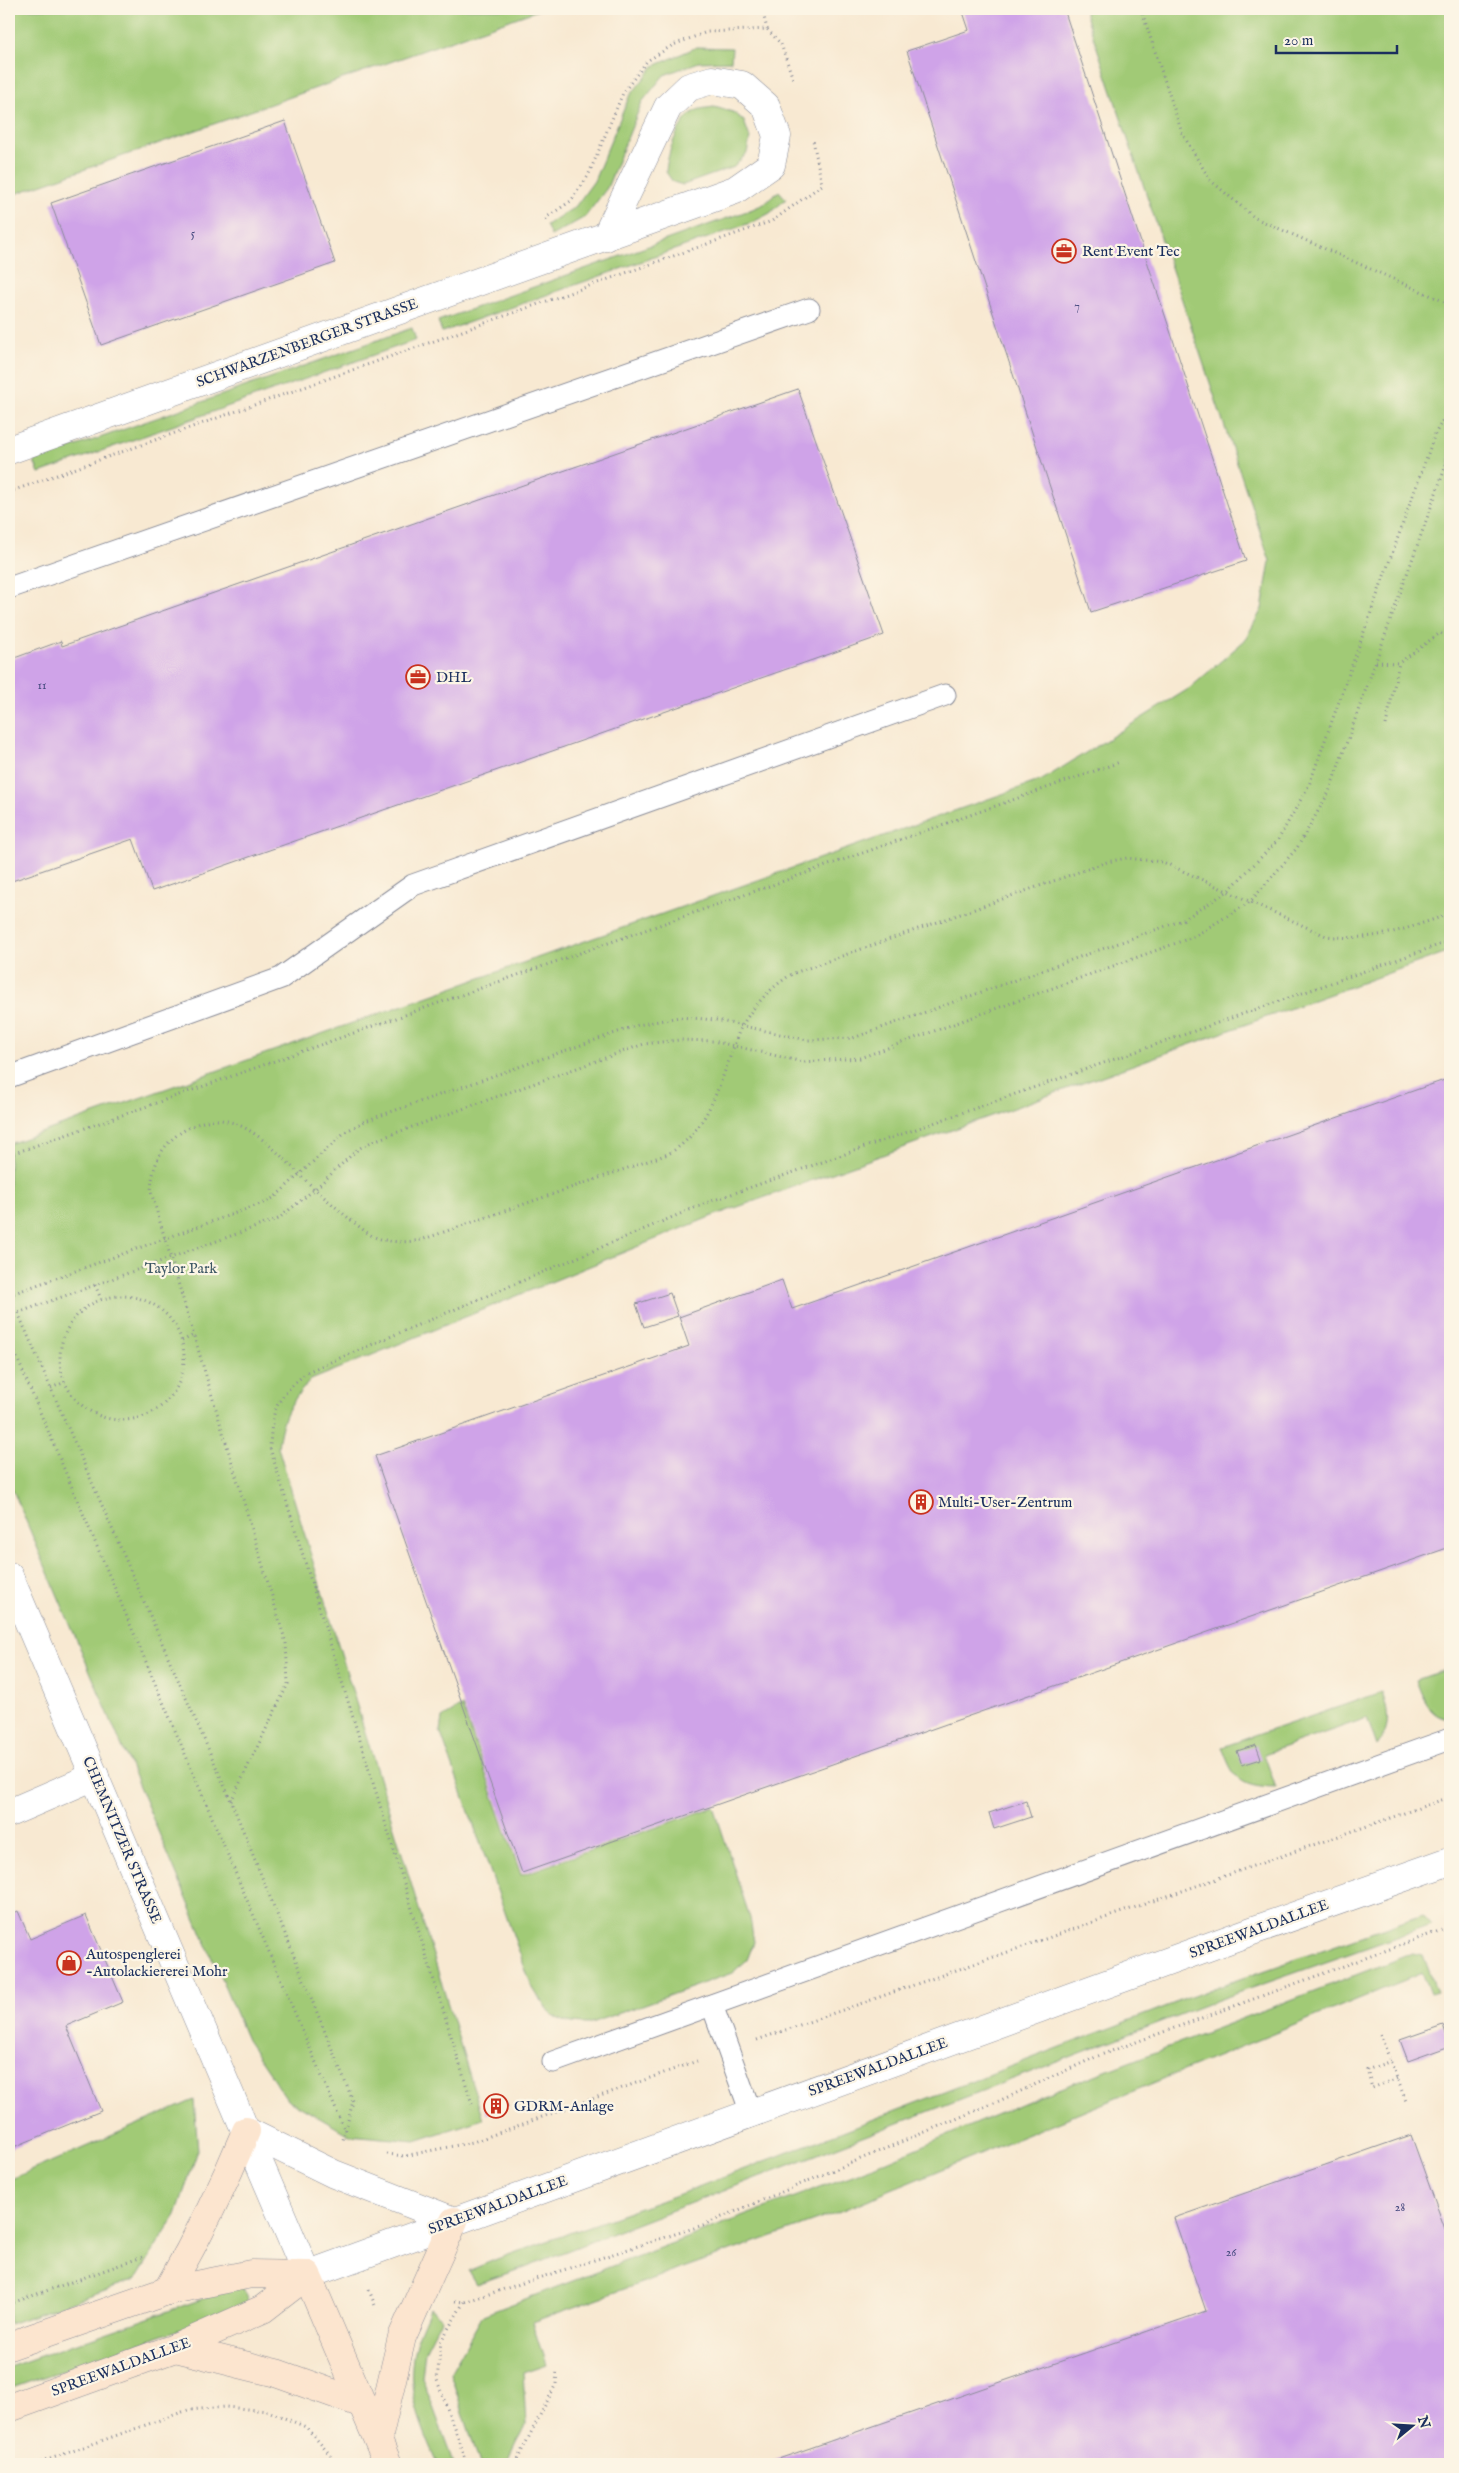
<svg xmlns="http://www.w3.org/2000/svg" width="1459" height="2473" viewBox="0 0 1459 2473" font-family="'IM FELL English',serif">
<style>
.green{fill:#a1ca76;stroke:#5e7c6a}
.building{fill:#cfa3e8}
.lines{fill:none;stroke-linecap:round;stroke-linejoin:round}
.lane-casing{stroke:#8a8c98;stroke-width:23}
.street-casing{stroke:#8a8c98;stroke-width:29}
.secondary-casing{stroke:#8a8c98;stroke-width:29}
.path{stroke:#8a8c98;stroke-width:3;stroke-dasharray:1 4;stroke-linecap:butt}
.lane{stroke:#fff;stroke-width:21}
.street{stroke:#fff;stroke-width:28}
.secondary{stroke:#fce5cf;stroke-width:28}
.labels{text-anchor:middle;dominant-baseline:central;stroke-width:4.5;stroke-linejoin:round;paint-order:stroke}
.number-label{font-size:12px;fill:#484c80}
.poi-label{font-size:15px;fill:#1b2f5e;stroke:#fcf5e5;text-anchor:start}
.street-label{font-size:15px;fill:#1b2f5e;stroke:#fcf5e5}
.park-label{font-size:15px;fill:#3c5664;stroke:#fcf5e5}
</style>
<rect width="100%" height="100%" fill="#fcf5e5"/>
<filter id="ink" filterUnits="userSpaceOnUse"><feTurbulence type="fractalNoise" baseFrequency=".02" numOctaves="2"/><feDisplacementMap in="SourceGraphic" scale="10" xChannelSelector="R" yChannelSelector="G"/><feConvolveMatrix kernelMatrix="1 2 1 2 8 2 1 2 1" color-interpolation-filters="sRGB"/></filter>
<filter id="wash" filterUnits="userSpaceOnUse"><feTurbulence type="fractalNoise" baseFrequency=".0096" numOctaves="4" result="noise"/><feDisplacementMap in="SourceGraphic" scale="20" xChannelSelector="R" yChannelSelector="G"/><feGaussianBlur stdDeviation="1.12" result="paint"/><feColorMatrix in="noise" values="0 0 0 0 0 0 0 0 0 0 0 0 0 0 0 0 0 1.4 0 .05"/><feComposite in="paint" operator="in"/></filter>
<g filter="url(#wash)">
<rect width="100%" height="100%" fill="#f8e9d2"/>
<g class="green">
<path d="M9,9H541L9,196Z"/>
<path d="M1084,9H1450V951L710,1217L311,1380C290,1402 282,1416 278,1447L483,2119L415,2141L349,2135L287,2099L247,2040L9,1481V1144L1042,780L1190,688L1245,640L1262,609L1270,561Z"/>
<path d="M697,47L732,48L731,61L699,62L664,75L642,102L607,188L585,217L551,236L546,225L575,207L594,181L629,97L654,66Z"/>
<path d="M714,107L733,112L744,121L750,138L747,153L734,167L683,185L673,182L666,172C667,154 678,121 695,111C700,108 709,108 714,107Z"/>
<path d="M779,191L786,199L770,213L753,222L442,332L438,321L750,210L764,204Z"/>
<path d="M412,328L416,340L39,473L34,461Z"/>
<path d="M1450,1668V1718C1430,1717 1422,1697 1416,1680Z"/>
<path d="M1382,1692C1389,1714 1391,1727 1377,1746L1367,1718L1264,1754L1276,1788C1240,1787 1234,1780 1222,1747Z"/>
<path d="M462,1706L521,1875L714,1807L750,1918L754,1942L747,1960L732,1973L589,2024C553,2024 549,2014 531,1985L440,1731L442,1718Z"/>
<path d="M1422,1915L1431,1925L1218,2000L517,2270L476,2284L468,2271L497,2259L677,2195L1214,1988Z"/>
<path d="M1413,1953L1423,1955L1437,1992L1430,1994L1422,1973L823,2218L532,2322L546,2365L523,2373L526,2425L507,2464H480L450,2373L483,2315L873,2167L1038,2097Z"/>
<path d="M194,2100L198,2150L176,2215L136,2279L9,2324V2180Z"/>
<path d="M242,2285L249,2305L9,2389V2367Z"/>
<path d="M430,2308L442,2318L425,2351L422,2377L454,2464H438C422,2428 404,2388 415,2348C418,2334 425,2321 430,2308Z"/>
</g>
<g id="blocks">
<g class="building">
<path d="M962,9H1064L1246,561L1091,612L907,51L969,30Z"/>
<path d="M285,121L335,263L101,345L51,203Z"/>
<path d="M798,389L884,635L152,891L133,839L9,882V660L61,641L62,646Z"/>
<path d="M1450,1078V1547L522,1873L375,1456L689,1346L679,1317L782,1280L792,1309Z"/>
<path d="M670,1293L678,1316L644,1327L636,1304Z"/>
<path d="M1256,1745L1261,1759L1242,1765L1237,1751Z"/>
<path d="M1026,1801L1031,1817L994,1829L989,1813Z"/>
<path d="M18,1911L30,1939L86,1915L123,2002L66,2026L101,2111L9,2149V1915Z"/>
<path d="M1443,2025L1450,2046L1408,2061L1400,2040Z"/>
<path d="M505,2099L508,2107L486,2114L484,2106Z"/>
<path d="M1411,2135L1445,2229L1450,2227V2464H764L1206,2311L1174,2218Z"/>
</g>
</g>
</g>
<g filter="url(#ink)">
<use href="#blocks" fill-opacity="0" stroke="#8a8c98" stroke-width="1"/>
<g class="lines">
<g class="lane-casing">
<g id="lane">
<path d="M9,588L809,309"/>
<path d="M9,1077L281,978L413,885L945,695"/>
<path d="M712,2005L751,2113"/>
<path d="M553,2062L1450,1739"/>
</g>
</g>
<g class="street-casing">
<g id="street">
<path d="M9,450L735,190L771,165L777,136L766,106L742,85L712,80L689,87L668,107L606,237"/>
<path d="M9,1576L307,2275L1252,1931L1450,1861"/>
<path d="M9,1813L95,1776"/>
<path d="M246,2131L334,2174L454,2221"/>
</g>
</g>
<g class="secondary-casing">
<g id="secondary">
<path d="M307,2275L388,2464"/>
<path d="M167,2291C197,2239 223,2187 246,2131"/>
<path d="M9,2346L167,2291L251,2274L307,2275"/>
<path d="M175,2348L276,2373L363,2404"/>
<path d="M9,2408L175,2348L263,2309L307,2275"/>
<path d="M378,2439L402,2337L454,2221"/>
</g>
</g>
<g class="path">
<path d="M762,9L767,29"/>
<path d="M1141,9L1182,133L1210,180L1255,218L1450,304"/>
<path d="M546,220L547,217L571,201L588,176L623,93L647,61L673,45L707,32L767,29L781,44L794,82"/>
<path d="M9,492L772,221L822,185L813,140"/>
<path d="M1376,662L1399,663L1440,633L1450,638"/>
<path d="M1386,725L1399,663"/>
<path d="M9,1155L1120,762"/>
<path d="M95,1285L101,1299"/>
<path d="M9,1295L266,1202L275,1197L345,1132L365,1121L638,1025L679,1017L716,1020L807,1040L853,1038L1183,920L1228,891L1278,840L1309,785L1435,434L1450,407"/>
<circle cx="122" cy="1358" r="62"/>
<path d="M18,1313L231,1801L353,2101L343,2140"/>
<path d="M9,1316L278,1219L315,1189L358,1149L373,1141L644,1044L679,1040L713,1041L803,1062L860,1058L1193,937L1250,902L1297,848L1329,792L1450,454"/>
<path d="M9,1339L345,2131"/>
<path d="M182,1341L194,1335"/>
<path d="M51,1388L65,1382"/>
<path d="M231,1801L288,1684L286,1643L151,1192C152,1168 159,1147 180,1133C190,1126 206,1119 219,1120C256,1122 291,1168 316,1190C333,1205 351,1221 369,1234C384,1243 404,1243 421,1240L668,1154C707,1132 718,1088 733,1049C736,1041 738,1031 743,1024C755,1004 773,985 794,973L1107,862L1127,858L1163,862L1326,936C1376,942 1404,929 1450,914"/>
<path d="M1380,2034L1407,2104"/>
<path d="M757,2040L1450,1797"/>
<path d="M1391,2061L1367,2070L1372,2088L1398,2078"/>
<path d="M472,2104L270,1448C272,1406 276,1400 307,1372L706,1203L1450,941"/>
<path d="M387,2154L404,2156L473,2142L697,2061"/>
<path d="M369,2290L376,2308"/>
<path d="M455,2301L464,2302L703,2225L999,2101L1098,2056L1450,1927"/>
<path d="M464,2302L441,2341L437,2380L467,2464"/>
<path d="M9,2304L145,2256"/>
<path d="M36,2464L188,2410L226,2407L268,2411L306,2427L338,2464"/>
<path d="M515,2464L556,2384L557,2371"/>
</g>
<use href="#lane" class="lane"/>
<use href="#street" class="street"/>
<use href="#secondary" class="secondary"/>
</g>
</g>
<defs>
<g id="office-ring" transform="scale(1.25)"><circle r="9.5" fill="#fcf5e5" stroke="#c8321e" stroke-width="1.5"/><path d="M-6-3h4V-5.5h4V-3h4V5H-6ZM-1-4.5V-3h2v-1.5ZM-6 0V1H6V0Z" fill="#c8321e"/></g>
<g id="building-ring" transform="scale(1.25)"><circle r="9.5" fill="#fcf5e5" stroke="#c8321e" stroke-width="1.5"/><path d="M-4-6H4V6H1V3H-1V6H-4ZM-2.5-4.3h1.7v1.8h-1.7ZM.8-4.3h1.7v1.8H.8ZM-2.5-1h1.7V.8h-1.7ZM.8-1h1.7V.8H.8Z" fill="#c8321e"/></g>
<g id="shop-ring" transform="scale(1.25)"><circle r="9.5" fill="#fcf5e5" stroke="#c8321e" stroke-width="1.5"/><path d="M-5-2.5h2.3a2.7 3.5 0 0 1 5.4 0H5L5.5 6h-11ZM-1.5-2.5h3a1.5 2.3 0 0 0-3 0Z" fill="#c8321e"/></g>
</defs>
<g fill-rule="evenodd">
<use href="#office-ring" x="1064" y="251"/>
<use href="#office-ring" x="418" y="677"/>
<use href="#building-ring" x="921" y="1502"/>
<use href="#shop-ring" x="69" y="1963"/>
<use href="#building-ring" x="496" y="2106"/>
</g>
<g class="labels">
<g class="number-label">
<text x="193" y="233">5</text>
<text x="1077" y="306">7</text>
<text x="42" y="685">11</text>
<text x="1400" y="2207">28</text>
<text x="1231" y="2252">26</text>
</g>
<g class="poi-label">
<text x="1082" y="251">Rent Event Tec</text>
<text x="436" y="677">DHL</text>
<text x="938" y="1502">Multi-User-Zentrum</text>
<text x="86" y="1954">Autospenglerei<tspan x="86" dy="17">-Autolackiererei Mohr</tspan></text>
<text x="514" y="2106">GDRM-Anlage</text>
</g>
<g class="street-label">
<text transform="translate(307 343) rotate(-20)">SCHWARZENBERGER STRASSE</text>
<text transform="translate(122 1840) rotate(67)">CHEMNITZER STRASSE</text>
<text transform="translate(1259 1929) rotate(-20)">SPREEWALDALLEE</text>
<text transform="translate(878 2067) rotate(-20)">SPREEWALDALLEE</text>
<text transform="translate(498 2205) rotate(-20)">SPREEWALDALLEE</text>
<text transform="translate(121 2367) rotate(-20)">SPREEWALDALLEE</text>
</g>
<g class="park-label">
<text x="181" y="1268">Taylor Park</text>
</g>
</g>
<rect width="1459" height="2473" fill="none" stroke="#fcf5e5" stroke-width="30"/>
<g transform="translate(1412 2426) rotate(72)" stroke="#fcf5e5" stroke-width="4" paint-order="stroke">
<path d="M0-4L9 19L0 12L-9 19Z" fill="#1b2f5e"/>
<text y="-8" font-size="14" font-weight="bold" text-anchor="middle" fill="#1b2f5e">N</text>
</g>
<path d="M1276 45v8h121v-8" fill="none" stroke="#1b2f5e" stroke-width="2.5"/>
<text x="1284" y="45" font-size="15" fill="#1b2f5e" stroke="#fcf5e5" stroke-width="4" paint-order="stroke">20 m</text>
</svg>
